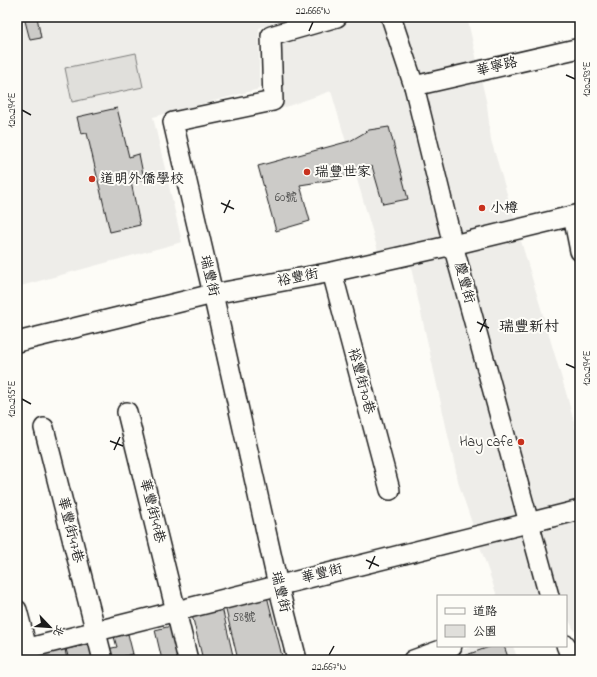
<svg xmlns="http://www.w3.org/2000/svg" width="597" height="677" viewBox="0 0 597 677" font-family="'Indie Flower','LXGW WenKai TC',sans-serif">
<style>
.built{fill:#eeede9}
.park{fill:#e0dfdb;stroke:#7e7e7c}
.building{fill:#cccbc8;stroke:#1c1c1c}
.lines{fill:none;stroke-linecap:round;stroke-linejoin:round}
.minor-casing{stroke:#1c1c1c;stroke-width:22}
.minor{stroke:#fdfcf7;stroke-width:19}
.ticks{fill:none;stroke:#1c1c1c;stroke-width:1.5}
.poi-dot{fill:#c8321e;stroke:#fdfcf7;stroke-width:1.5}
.labels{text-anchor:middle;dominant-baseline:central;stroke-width:4;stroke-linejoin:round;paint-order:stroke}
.number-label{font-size:12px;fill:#484847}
.street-label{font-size:14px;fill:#1c1c1c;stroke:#fdfcf7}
.poi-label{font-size:14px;fill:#1c1c1c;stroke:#fdfcf7;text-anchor:start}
.neighbourhood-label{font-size:15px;fill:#1c1c1c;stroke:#fdfcf7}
.neatline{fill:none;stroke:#1c1c1c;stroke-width:1.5}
.ticks-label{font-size:10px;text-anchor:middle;fill:#1c1c1c}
</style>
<rect width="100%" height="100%" fill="#fdfcf7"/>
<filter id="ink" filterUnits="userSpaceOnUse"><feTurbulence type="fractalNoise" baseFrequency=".025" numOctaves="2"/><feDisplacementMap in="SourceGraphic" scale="8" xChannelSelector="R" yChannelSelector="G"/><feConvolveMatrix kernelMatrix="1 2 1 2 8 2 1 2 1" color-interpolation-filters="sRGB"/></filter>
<g filter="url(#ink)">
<g class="built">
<path d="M17,17H292L259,28V89L153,117L182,242L17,287Z"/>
<path d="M309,17H467L487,105L491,140L567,396L580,445V641L566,615V596H497L459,485L410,263L384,271L331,91L280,109L278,41Z"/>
<path d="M474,646H513L518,660H432Z"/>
</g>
<path class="park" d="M136,53L143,87L72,102L65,68Z"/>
<g class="building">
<path d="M24,17H37L41,38L30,40Z"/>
<path d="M117,108L129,157L139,154L144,179L131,182L140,225L110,232L87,133L81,134L77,117Z"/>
<path d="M389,127L408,199L383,204L372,166L338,179L300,185L310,221L276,231L258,166L350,141L369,130Z"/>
<path d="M267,596L283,660H238L225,606Z"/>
<path d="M222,607L234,660H203L192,615Z"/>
<path d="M171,626L179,660H162L155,630Z"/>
<path d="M128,634L133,654L110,660L107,649L117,647L114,637Z"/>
<path d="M91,644L95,660H69L66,649Z"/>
<path d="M492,646H504L509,660H452Z"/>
<path d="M65,649L67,660H38L37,656Z"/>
<path d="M133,654L135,660H110Z"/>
</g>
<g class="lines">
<g class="minor-casing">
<g id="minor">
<path d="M391,17L414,86L453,245L549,596"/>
<path d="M414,86L580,48"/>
<path d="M573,216L580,251"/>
<path d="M332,272L390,490"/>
<path d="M17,342L213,294L332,272L453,245L580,214"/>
<path d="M127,412L188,660"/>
<path d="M44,428L103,660"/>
<path d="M17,610L30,660"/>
<path d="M566,645L572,660"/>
<path d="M17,651L580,510"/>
<path d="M297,660L278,585L213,294L173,122L273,101L271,36L337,17"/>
<path d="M413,660L452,646"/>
</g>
</g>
<use href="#minor" class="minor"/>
</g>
</g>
<path class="ticks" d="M309,31L313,22M566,75L575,79M22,110L31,115M221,203L234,209M224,213L230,200M477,322L489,328M480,332L486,319M566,364L575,368M22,399L31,404M110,441L123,446M114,450L120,437M366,560L379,566M369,569L375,556M329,655L334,646"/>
<g class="poi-dot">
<circle cx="307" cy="172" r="4"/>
<circle cx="92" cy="179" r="4"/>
<circle cx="482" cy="208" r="4"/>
<circle cx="521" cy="442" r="4"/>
</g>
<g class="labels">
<g class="number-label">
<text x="286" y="198">60號</text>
<text x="244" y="618">58號</text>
</g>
<g class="street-label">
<text transform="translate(497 67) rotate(-13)">華寧路</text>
<text transform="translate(209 276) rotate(77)">瑞豐街</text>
<text transform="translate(298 278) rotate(-11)">裕豐街</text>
<text transform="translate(464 283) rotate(75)">慶豐街</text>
<text transform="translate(361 381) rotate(75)">裕豐街70巷</text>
<text transform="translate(152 511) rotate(76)">華豐街49巷</text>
<text transform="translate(70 530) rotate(76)">華豐街47巷</text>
<text transform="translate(322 574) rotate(-14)">華豐街</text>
<text transform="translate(280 592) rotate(77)">瑞豐街</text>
</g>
<g class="poi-label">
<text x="315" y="172">瑞豐世家</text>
<text x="100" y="179">道明外僑學校</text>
<text x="490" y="208">小樽</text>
<text x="513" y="442" text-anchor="end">Hay cafe</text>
</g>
<g class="neighbourhood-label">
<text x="529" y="327">瑞豐新村</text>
</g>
</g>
<rect width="597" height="677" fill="none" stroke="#fdfcf7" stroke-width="44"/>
<rect x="437" y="595" width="130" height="52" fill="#fdfcf7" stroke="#a3a29f"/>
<rect x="445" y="608" width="20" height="6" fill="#fdfcf7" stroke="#a3a29f"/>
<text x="473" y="615" font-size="12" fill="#1c1c1c">道路</text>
<rect x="445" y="625" width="20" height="12" fill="#e0dfdb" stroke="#a3a29f"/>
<text x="473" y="635" font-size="12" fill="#1c1c1c">公園</text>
<g transform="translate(50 627) rotate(115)" stroke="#fdfcf7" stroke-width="3" paint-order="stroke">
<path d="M0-3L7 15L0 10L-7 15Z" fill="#1c1c1c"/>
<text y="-6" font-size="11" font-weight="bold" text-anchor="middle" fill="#1c1c1c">北</text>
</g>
<rect x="22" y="22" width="553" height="633" class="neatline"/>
<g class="ticks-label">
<text x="313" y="14">22.666°N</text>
<text transform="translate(586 79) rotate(-90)" y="4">120.293°E</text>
<text transform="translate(11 110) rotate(-90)" y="4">120.294°E</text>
<text transform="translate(586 368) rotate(-90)" y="4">120.294°E</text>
<text transform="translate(11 399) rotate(-90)" y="4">120.295°E</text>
<text x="329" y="670">22.667°N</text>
</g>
</svg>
